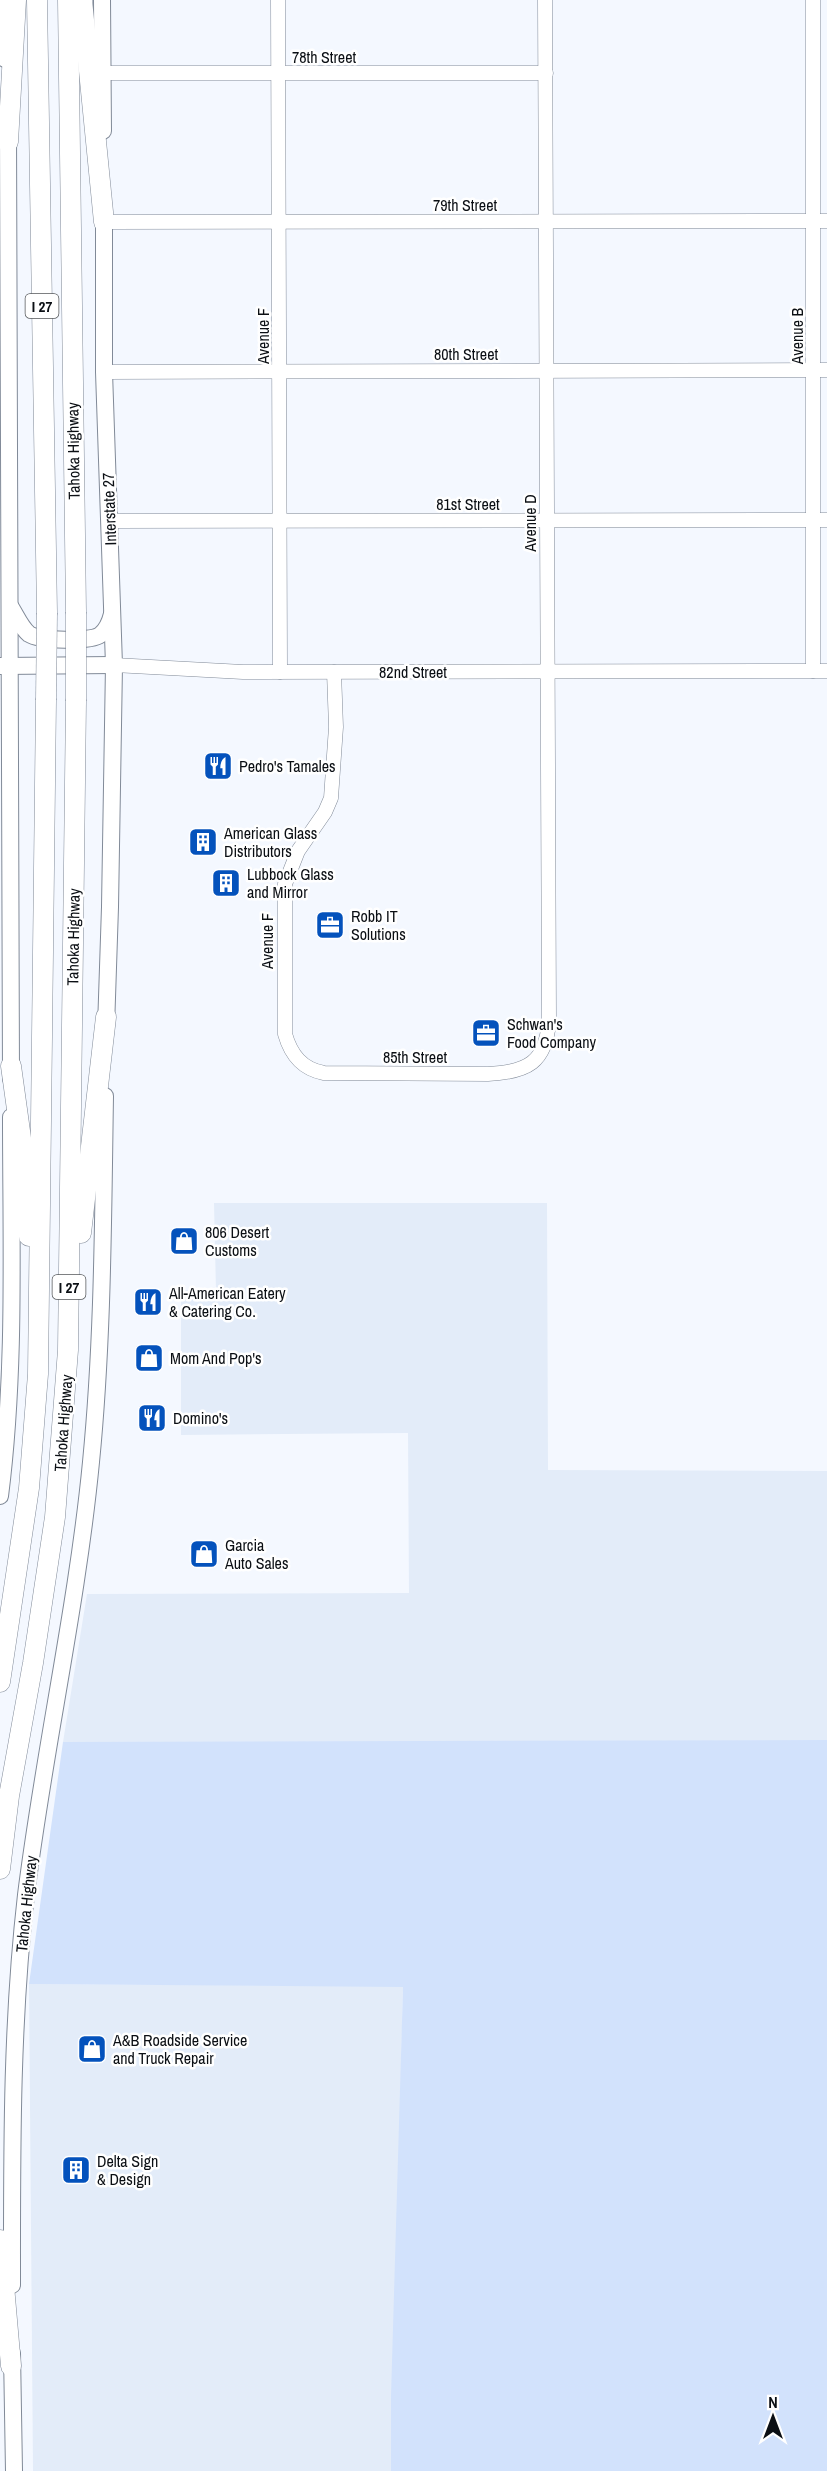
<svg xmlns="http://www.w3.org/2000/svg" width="827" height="2471" viewBox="0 0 827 2471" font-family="'Archivo Narrow',sans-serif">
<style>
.built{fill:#e3ecf9}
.green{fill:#d2e2fc}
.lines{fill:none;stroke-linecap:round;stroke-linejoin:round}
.minor-casing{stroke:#818a98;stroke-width:15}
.major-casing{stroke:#818a98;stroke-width:18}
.highway-casing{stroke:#818a98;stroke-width:21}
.minor{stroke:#fff;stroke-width:14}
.major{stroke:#fff;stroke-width:16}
.highway{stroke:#fff;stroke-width:20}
.highway-bridge-casing{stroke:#818a98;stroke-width:21;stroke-linecap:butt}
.highway-bridge{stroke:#fff;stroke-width:20}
.labels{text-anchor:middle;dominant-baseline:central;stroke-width:5;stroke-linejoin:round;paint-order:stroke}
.shield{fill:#fff;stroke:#54575a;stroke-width:1.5}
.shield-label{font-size:15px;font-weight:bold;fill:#0b0f14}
.street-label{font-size:16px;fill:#0b0f14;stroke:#fff}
.poi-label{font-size:16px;fill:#0b0f14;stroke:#fff;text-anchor:start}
</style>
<rect width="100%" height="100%" fill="#f4f8ff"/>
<g class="built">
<path d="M214,1203H547L548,1470L827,1471V1742H63L87,1594L409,1593L408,1433L181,1435V1290L216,1291Z"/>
<path d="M29,1984L403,1986L392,2471H33Z"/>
</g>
<path class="green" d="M827,1740V2471H391V2396L403,1987L29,1984L63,1742Z"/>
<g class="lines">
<g class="minor-casing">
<g id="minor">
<path d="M278,0L280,672"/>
<path d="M102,73H546"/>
<path d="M104,222L827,221"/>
<path d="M104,372L827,370"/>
<path d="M109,521L827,520"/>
<path d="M114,665L243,672L827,671"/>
<path d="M813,671V0"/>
<path d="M334,672L336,727L331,798L325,812L298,851L285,884V1034C291,1055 302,1069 324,1073L488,1074C527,1072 546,1063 549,1021L545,0"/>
</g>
</g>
<g class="major-casing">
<g id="major">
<path d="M3,0L5,59"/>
<path d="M102,0L103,131"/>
<path d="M8,130L11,1079"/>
<path d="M104,211V372L114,665L110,907L106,1028"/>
<path d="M10,606C16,615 21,628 29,634C40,641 90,642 100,635C107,630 110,622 112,614"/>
<path d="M1,666L114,665"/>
<path d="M0,1496C16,1370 11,1243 11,1117"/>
<path d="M12,2285C12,2155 11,2025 26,1895C44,1750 77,1607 91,1462C103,1340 103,1218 105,1096"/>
<path d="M12,2353L14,2471"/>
</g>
</g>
<g class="highway-casing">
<g id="highway">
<path d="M37,0L47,613"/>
<path d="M68,0L76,612"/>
<path d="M82,0L104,222"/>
<path d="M8,142L16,0"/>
<path d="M11,1066L24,1160L29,1236"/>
<path d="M81,1233L106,1017"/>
<path d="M0,1682L29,1488L38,1374L46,700"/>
<path d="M0,1869L9,1796L33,1663L55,1517L68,1350L76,701"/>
<path d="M0,2240L11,2366"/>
</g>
</g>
<use href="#minor" class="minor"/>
<use href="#major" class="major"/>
<use href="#highway" class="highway"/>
<g class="highway-bridge-casing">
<g id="highway-bridge">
<path d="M76,612V701"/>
<path d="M46,700L47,613"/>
</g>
</g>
<use href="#highway-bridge" class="highway-bridge"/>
</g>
<defs>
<g id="restaurant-square" transform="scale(1.5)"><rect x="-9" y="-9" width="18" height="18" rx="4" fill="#0452bc" stroke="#fff"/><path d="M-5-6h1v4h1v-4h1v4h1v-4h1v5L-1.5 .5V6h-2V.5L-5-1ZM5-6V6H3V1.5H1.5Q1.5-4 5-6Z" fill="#fff"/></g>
<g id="building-square" transform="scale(1.5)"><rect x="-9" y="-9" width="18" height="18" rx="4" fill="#0452bc" stroke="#fff"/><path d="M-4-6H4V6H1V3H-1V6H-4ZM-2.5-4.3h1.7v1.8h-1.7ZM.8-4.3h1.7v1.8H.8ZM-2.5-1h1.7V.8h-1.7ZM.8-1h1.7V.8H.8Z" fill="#fff"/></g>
<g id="office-square" transform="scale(1.5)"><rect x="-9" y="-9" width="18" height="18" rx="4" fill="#0452bc" stroke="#fff"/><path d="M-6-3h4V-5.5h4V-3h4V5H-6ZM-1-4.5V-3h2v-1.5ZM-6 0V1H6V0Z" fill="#fff"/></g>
<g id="shop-square" transform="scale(1.5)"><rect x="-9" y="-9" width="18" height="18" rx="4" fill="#0452bc" stroke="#fff"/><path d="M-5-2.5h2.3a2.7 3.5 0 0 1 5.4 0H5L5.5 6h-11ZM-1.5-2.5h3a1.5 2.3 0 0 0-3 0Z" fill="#fff"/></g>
</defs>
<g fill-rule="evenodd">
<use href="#restaurant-square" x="218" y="766"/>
<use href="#building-square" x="203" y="842"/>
<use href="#building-square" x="226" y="883"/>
<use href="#office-square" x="330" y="925"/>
<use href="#office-square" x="486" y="1033"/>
<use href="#shop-square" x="184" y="1241"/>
<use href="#restaurant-square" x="148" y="1302"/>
<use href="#shop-square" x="149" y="1358"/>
<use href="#restaurant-square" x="152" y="1418"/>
<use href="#shop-square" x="204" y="1554"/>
<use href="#shop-square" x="92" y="2049"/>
<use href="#building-square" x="76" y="2170"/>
</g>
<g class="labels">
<g class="shield">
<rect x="25.5" y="294" width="33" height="24" rx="4.5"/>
<rect x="52.5" y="1275" width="33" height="24" rx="4.5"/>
</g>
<g class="shield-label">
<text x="42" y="306">I 27</text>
<text x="69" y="1287">I 27</text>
</g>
<g class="street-label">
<text x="324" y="57">78th Street</text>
<text x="465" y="205">79th Street</text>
<text transform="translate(263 336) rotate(-90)">Avenue F</text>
<text transform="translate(797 336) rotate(-90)">Avenue B</text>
<text x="466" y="354">80th Street</text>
<text transform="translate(73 451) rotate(-91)">Tahoka Highway</text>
<text x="468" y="504">81st Street</text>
<text transform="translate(109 509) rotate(-92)">Interstate 27</text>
<text transform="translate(530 523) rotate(-90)">Avenue D</text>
<text x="413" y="672">82nd Street</text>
<text transform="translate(73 937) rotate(-89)">Tahoka Highway</text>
<text transform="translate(267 941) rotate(-90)">Avenue F</text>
<text x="415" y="1057">85th Street</text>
<text transform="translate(63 1423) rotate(-86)">Tahoka Highway</text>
<text transform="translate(26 1904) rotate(-84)">Tahoka Highway</text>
</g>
<g class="poi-label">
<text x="239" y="766">Pedro's Tamales</text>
<text x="224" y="833">American Glass<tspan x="224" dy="18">Distributors</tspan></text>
<text x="247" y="874">Lubbock Glass<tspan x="247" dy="18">and Mirror</tspan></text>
<text x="351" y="916">Robb IT<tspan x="351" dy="18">Solutions</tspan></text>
<text x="507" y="1024">Schwan's<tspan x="507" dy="18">Food Company</tspan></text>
<text x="205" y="1232">806 Desert<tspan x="205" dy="18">Customs</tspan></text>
<text x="169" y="1293">All-American Eatery<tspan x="169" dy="18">&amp; Catering Co.</tspan></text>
<text x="170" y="1358">Mom And Pop's</text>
<text x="173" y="1418">Domino's</text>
<text x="225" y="1545">Garcia<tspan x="225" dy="18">Auto Sales</tspan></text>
<text x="113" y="2040">A&amp;B Roadside Service<tspan x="113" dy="18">and Truck Repair</tspan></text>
<text x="97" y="2161">Delta Sign<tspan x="97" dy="18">&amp; Design</tspan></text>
</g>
</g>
<g transform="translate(773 2417)" stroke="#ffffff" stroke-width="4.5" paint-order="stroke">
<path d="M0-4.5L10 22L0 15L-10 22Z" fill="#0b0f14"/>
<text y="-9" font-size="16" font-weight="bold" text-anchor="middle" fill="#0b0f14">N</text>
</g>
</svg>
